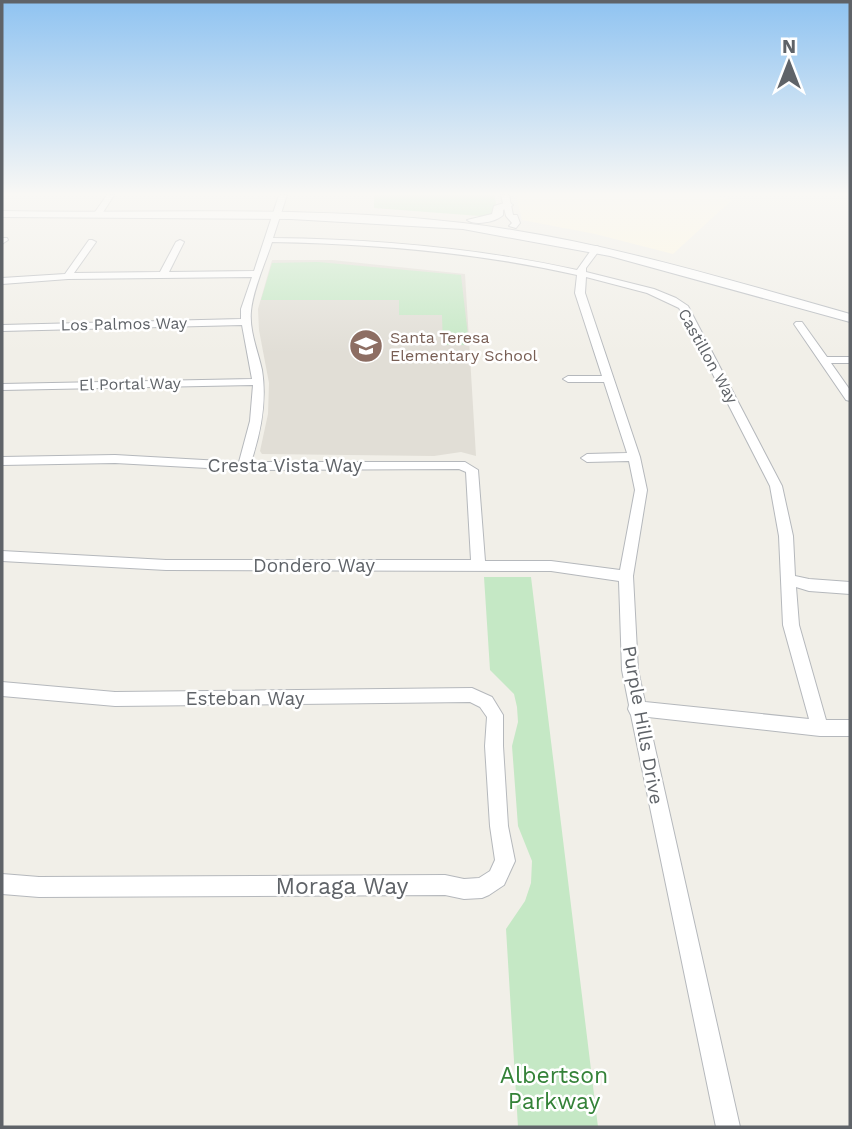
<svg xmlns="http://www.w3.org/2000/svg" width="852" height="1129" viewBox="0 0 852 1129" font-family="'Work Sans',sans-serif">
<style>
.commercial{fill:#fef7e0}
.education{fill:#e1ded6}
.green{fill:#c5e8c5}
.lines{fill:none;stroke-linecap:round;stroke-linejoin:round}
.minor-casing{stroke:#b5b8bc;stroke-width:2}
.secondary-casing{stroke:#b6babf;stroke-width:2}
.minor{fill:#fff;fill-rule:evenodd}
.secondary{fill:#fff;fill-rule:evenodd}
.labels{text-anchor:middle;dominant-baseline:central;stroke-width:5;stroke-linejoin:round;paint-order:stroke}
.far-street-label{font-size:16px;fill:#5f6368;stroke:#fff}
.far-education-label{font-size:16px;fill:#785e54;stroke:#fff;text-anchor:start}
.street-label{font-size:19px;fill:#5f6368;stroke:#fff}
.near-street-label{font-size:23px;fill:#5f6368;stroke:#fff}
.near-park-label{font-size:23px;fill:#348238;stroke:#fff}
</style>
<rect width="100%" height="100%" fill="#f1efe8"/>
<path class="commercial" d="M516,195H713L732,200L673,254L595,234L522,220Z"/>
<path class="education" d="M272,260H332L465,274L476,456L461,452L434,456L262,454L260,451L268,414L269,383L259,330L258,309Z"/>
<g class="green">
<path d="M374,195H494L496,203L493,217L374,208Z"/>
<path d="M318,262L461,275L469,345H443L442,315H399V300H261L272,263Z"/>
<path d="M484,577H531L598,1127H518L506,929L525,901L531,883L532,861L518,826L512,746L518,722L517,707L514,694L490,670Z"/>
</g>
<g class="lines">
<g class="minor-casing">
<g id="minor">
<path d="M107,195H114L102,214H96L95,212Z"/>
<path d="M279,195H287L273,238C376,239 477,248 577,270L594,246H597L601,248L586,268V272L654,289L676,298L688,306L782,486L793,536L795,576L809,579L850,582V594L809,591L796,587L799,625L826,720H850V736H820L648,717L740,1127H716L631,715L628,709L629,705L622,670L619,581L551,571L166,570L2,561V551L166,560H471L466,472L459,469L244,470L115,463L2,465V457L115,455L239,462L250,421L253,385L2,390V384L252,379L242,325L2,331V325L241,319V309L252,277L68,279L2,284V278L65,274L89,240H92L96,242L74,273L160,272L176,242L180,240L184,242L169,272L254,271ZM272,242C375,244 476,252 577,275L575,293L602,376H568L563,379L568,382H604L627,453L587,454L581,458L587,462L629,461L635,490L620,570L551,561H485L478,470L465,462H251C261,432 267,402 262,370C258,351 249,331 251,311C253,289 265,264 272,242ZM586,277L647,293L679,308L770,486L779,536L783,625L809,719L645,702L638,670L633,576L647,490L640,457L585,293Z"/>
<path d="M501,195H509L513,215H517L520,223L516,228L509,226L512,223L506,216Z"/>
<path d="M2,238H7L8,240L2,244Z"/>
<path d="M796,322H802L827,357H850V363H831L850,390V401L846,400L794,324Z"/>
<path d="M2,682L115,692L472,688L492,697L503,715V746L508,826L515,861L504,885L489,895L482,898L464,899L445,895L39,897L2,894V874L39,877L445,875L464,879L479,878L490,871L495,860L490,826L485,746L487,717L480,707L470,702L115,706L2,696Z"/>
</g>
</g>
<g class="secondary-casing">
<g id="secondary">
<path d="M508,202L513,205L503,210V215C496,222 475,226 467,220L492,214L494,206Z"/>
<path d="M2,211C155,214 311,205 463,223C595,239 723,278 850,314V322L610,256L463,229L291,219L2,217Z"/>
</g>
</g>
<use href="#minor" class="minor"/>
<use href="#secondary" class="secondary"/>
</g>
<linearGradient id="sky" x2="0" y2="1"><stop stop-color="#8fc3f1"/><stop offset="0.55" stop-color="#f9f8f5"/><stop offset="1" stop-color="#f9f8f5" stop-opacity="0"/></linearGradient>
<rect width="852" height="353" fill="url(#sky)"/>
<defs>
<g id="school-disc" transform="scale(1.75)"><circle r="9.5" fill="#8d6e63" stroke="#fff"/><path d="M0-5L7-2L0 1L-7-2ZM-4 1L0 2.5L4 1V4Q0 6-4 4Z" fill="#fff"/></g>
</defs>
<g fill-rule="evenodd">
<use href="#school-disc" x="366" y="346"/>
</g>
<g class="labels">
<g class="far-street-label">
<text transform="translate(124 324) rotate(-1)">Los Palmos Way</text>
<text transform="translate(708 356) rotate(61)">Castillon Way</text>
<text transform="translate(130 384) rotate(-1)">El Portal Way</text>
</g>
<g class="far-education-label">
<text x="390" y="337">Santa Teresa<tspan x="390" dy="18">Elementary School</tspan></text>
</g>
<g class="street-label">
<text x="285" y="465">Cresta Vista Way</text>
<text x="314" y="565">Dondero Way</text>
<text x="245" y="698">Esteban Way</text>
<text transform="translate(643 725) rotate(80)">Purple Hills Drive</text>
</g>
<g class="near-street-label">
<text x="342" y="886">Moraga Way</text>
</g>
<g class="near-park-label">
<text x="554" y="1075">Albertson<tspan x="554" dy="26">Parkway</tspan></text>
</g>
</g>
<rect width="852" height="1129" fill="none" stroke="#5f6368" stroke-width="7"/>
<g transform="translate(789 63)" stroke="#ffffff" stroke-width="5" paint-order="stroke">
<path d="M0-5L12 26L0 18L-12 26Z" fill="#5f6368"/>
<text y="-10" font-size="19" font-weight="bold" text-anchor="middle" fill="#5f6368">N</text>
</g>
</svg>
